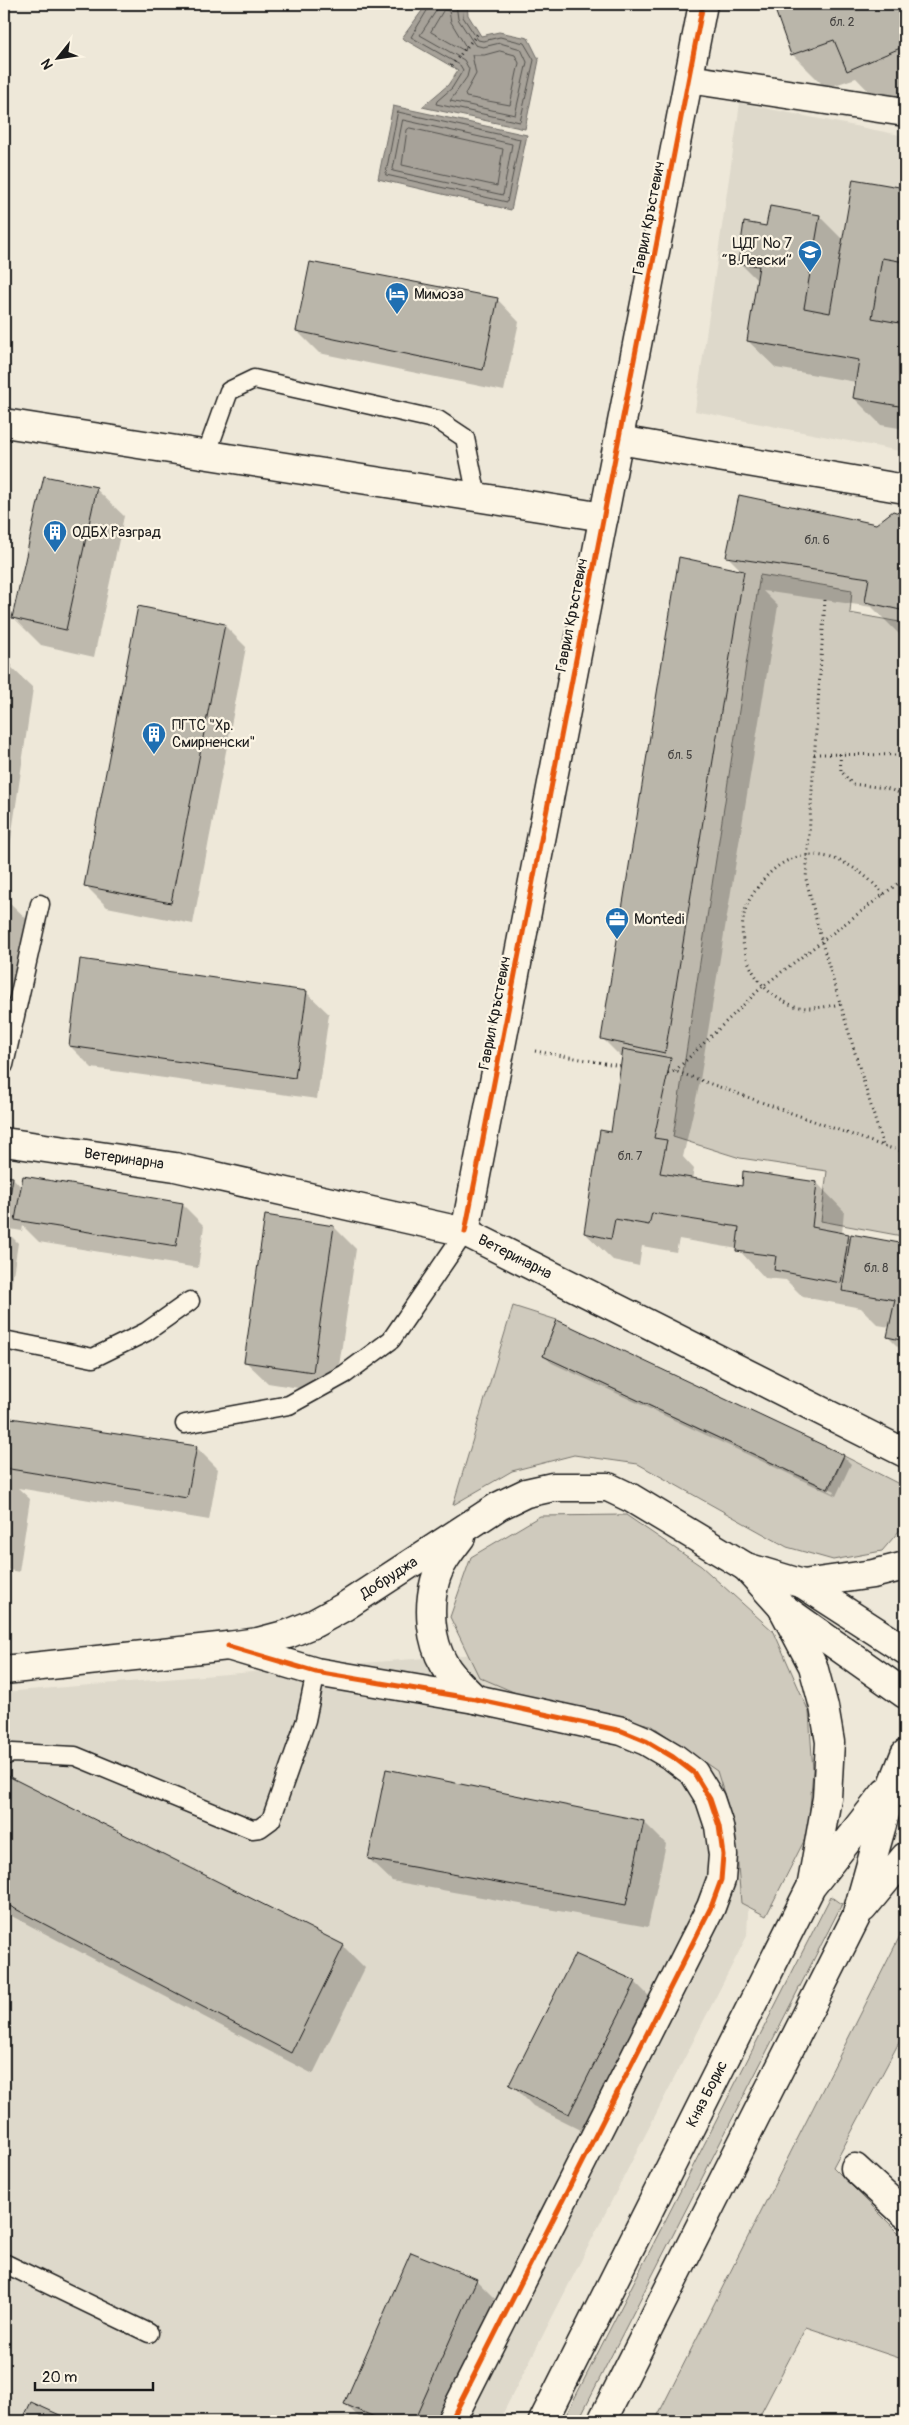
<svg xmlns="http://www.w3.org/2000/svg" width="909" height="2425" viewBox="0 0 909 2425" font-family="Pangolin,sans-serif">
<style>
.built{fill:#ded9cb}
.green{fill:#cfcabd;stroke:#76736c}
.water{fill:#a7a299;stroke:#6f6c67}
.shadow{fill:#0003;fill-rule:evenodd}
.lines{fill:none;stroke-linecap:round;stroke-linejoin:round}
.shore{stroke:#54524e;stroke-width:1}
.building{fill:#bab6aa;stroke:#1c1c1c}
.service-casing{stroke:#1c1c1c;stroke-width:21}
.minor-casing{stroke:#1c1c1c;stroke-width:31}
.tertiary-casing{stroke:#1c1c1c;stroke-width:31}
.path{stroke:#1c1c1c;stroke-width:3;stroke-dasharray:1 4;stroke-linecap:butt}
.service{stroke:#fcf5e5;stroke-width:18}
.minor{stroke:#fcf5e5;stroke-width:28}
.tertiary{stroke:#fcf5e5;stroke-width:28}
.cycleway-casing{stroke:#fcf5e5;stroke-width:8}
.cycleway{stroke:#e8590c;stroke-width:5}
.labels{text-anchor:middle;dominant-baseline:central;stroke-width:4.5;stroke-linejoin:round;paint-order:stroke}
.number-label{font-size:12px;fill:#444240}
.street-label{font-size:15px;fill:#1c1c1c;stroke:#fcf5e5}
.poi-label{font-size:15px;fill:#1c1c1c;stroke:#fcf5e5;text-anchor:start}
</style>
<rect width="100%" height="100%" fill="#eee8d9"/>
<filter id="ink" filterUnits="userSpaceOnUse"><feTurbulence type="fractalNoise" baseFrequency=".02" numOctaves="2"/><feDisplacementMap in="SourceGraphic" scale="10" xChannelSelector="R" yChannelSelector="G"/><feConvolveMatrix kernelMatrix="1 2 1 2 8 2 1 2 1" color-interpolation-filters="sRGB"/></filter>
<g filter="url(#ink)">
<g class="built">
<path d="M740,103L905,136V452L695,411Z"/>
<path d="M563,1647L755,1752L747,1936L499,2421H4V1692Z"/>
</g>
<g class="green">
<path d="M760,575L852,590L850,613L905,623V1061L902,1073L905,1075V1220L902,1236L821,1221L827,1171L740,1158L673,1137Z"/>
<path d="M513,1306L557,1320L543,1356L829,1490L844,1456L905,1487V1524L882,1551L833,1560L787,1547L638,1464L574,1455L512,1471L453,1505Z"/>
<path d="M626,1515L701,1566L774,1632L809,1712L813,1770L808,1833L766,1916L741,1903L735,1829L717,1771L651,1725L532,1700L479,1677L450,1617L471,1557L540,1516Z"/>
<path d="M831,1896L842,1904L578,2421H563Z"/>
<path d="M905,1926V2031L833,2167L905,2239V2360L806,2327L757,2421H655Z"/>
</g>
<g class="water">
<path d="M427,4H467L468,15L481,36L499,32L528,38L539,60L525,129L422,107L448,85L458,70L402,38Z"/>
<path d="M393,106L527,135L511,210L378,179Z"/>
</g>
<g class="shadow">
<path d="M774,4H905V94L882,105L856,78L826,88L792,54Z"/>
<path d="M854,181L905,190V310L903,325H905V429L881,425L854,398L856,382L776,368L748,341L758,281L739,262L767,227L819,216L844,241Z"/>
<path d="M497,299L519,322L504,391L319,353L297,331Z"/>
<path d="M96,489L124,516L94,657L41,645L14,618Z"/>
<path d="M894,513L905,516V637L901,636L872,607L763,591L778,606L699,1086L683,1157L694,1169L692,1179L743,1187L817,1183L844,1211L842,1234L852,1239V1236L905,1245V1354L888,1337L890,1327L878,1325L861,1308L803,1297L786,1280L765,1278L738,1249L679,1239L676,1252L642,1246L639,1266L613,1260L585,1233L612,1134L623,1059L602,1038L742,571L727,556L876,526Z"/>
<path d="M224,625L246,647L193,924L107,907L85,885Z"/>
<path d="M4,664L10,666L33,688L9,853L4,852Z"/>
<path d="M4,900L8,901L31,923L8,1083L4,1082Z"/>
<path d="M306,992L329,1014L317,1099L92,1068L70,1046Z"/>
<path d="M4,1177L13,1178L22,1188L182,1204L204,1226L198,1268L39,1242L23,1226L22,1231L4,1228Z"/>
<path d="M334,1227L356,1249L335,1394L268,1383L245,1361Z"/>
<path d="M4,1229L18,1243L8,1307L4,1306Z"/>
<path d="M544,1356L843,1456L851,1464L836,1496L552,1363ZM551,1359L835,1491L834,1493L551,1361Z"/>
<path d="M4,1418L196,1447L218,1469L209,1520L18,1488L30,1499L19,1572L4,1569Z"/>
<path d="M4,1775L343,1946L365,1968L313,2074L4,1912Z"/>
<path d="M644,1822L666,1844L648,1927L392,1881L369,1859Z"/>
<path d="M635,1982L657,2004L591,2135L533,2106L511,2084Z"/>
<path d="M412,2254L477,2281L499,2303L446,2421H363L345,2404Z"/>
</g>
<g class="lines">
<g class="shore">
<path d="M431,4L411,37L460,65L463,70L452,88L437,101L436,104L520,122L534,60L524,43L500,37L483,41L478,40L463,17L462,4"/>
<path d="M437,4L436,11L420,35L464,60L469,69L467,77L450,101L515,115L527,62L521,49L500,43L483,47L475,45L458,19L456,4"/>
<path d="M444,10L449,11L451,22L466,47L465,51L431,32Z"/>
<path d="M500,51L515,55L519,63L510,105L466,97L465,94L476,74L472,55H484Z"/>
<path d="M398,112L520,139L507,202L386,175Z"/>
<path d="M403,120L512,144L503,195L393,171Z"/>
<path d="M410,128L503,149L497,186L402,165L407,130Z"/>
</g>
</g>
<g class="building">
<path d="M773,4H905V46L847,71L834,40L791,55Z"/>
<path d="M853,179L905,188V262L882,258L872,318L905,324V407L853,398L859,360L747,341L759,266L738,263L744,222L766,226L770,206L820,215L804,308L830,313Z"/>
<path d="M310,262L498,298L483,370L296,331Z"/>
<path d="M44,476L97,487L66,630L12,618Z"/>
<path d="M739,495L876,524L893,511L905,515V611L865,602L869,578L726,557Z"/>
<path d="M679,557L744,571L665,1053L601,1039Z"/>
<path d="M138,606L225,624L171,903L84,886Z"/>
<path d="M4,663L11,665L4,716Z"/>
<path d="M4,898L9,900L4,937Z"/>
<path d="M80,959L307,991L295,1078L69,1046Z"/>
<path d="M623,1049L671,1058L654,1138L667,1140L660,1173L742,1186L743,1171L817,1182L812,1227L849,1234L841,1283L774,1270L776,1256L736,1251L739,1227L652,1213L649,1225L615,1219L611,1239L584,1233L600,1130L611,1132Z"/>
<path d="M4,1176L13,1177L7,1216L4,1215Z"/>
<path d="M23,1176L183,1203L176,1246L15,1220Z"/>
<path d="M265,1215L334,1226L313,1372L244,1362Z"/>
<path d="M851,1234L905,1244V1341L887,1337L895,1300L842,1291Z"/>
<path d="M557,1320L844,1455L828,1489L543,1356Z"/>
<path d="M4,1417L197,1446L187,1498L4,1468Z"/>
<path d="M386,1769L644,1821L626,1905L368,1859Z"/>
<path d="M4,1774L344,1945L291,2053L4,1903Z"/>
<path d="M575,1954L636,1981L569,2114L509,2085Z"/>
<path d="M411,2252L477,2279L414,2421H384L344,2404Z"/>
<path d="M31,2402L73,2421H22Z"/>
</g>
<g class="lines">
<g class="service-casing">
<g id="service">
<path d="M206,455L229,391L254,379L438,420L465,438L477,497"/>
<path d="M4,1065L40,904"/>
<path d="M4,1340L93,1358L146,1332L190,1301"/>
<path d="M185,1424L289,1405L345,1374L391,1340L465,1232"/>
<path d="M4,1756L12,1753L75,1756L252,1829L260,1828L271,1820L306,1720L316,1672"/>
<path d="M4,2263L149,2333"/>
</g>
</g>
<g class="minor-casing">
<g id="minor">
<path d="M689,79L905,112"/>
<path d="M4,423L604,517"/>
<path d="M619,440L905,489"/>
<path d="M4,1142L175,1167L465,1232L905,1453"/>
<path d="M465,1232L703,4"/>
<path d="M461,1537C451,1550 439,1565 435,1581C428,1607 430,1641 444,1664C452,1678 464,1688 475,1699"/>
<path d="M746,1567L782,1607L905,1694"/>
<path d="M228,1646L316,1672L475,1699L622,1731L646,1741L673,1757L694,1773L710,1799L719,1826L723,1855L721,1880L711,1907L451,2421"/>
<path d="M4,1670L228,1646L258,1642L288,1634L315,1623L344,1607L499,1506L526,1493L553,1487H608L631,1498L746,1567L803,1584L905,1650"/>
<path d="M855,2168L905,2214"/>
</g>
</g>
<g class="tertiary-casing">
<g id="tertiary">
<path d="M803,1584L873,1574L905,1566"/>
<path d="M782,1607L813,1666L824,1707L830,1742L827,1798L812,1883"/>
<path d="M863,1908L905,1857"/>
<path d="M543,2421L811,1887L885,1793"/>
<path d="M602,2421L856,1917L894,1782L905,1754"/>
</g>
</g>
<g class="path">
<path d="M451,66L479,32"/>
<path d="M825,600L806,879L822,943L883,1146"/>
<path d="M814,754L905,755"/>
<path d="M840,754L841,771L852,784L886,788L905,795"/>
<path d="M840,1004C825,1007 810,1010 795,1006C754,994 732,944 747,905C751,895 758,887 764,879C801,836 853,857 884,895"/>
<path d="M535,1051L621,1066"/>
<path d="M675,1071L762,987L905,878"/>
<path d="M668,1073L675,1071L883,1146L905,1152"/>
</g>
<use href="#service" class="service"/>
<use href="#minor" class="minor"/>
<use href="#tertiary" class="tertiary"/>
<g class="cycleway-casing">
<g id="cycleway">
<path d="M465,1232L703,4"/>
<path d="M228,1646L316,1672L475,1699L622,1731L646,1741L673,1757L694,1773L710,1799L719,1826L723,1855L721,1880L711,1907L451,2421"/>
</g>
</g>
<use href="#cycleway" class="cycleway"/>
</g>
</g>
<defs>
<g id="school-pin" transform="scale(1.25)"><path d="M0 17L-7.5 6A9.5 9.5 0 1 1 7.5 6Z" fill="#1f6fb2" stroke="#fcf5e5"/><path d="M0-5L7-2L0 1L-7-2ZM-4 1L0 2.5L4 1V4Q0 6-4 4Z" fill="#fff"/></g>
<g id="hotel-pin" transform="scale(1.25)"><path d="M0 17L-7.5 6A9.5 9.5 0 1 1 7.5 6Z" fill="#1f6fb2" stroke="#fcf5e5"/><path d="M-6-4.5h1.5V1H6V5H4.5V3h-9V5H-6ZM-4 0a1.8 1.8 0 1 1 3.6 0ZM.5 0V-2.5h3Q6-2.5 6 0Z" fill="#fff"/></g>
<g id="building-pin" transform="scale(1.25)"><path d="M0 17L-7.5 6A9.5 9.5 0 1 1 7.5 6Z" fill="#1f6fb2" stroke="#fcf5e5"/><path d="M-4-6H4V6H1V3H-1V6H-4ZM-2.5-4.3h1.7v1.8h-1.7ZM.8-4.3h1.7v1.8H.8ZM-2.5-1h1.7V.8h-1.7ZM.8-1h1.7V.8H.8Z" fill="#fff"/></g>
<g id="office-pin" transform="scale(1.25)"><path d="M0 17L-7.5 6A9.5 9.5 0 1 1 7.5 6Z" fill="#1f6fb2" stroke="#fcf5e5"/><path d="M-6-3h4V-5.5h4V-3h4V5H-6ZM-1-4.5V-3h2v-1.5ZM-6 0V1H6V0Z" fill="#fff"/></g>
</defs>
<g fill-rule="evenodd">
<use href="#school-pin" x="810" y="252"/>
<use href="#hotel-pin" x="397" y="294"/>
<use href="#building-pin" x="55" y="532"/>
<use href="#building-pin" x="154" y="734"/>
<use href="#office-pin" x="617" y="919"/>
</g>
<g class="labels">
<g class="number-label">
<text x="842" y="22">бл. 2</text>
<text x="817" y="540">бл. 6</text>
<text x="680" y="755">бл. 5</text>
<text x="630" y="1156">бл. 7</text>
<text x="876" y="1268">бл. 8</text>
</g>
<g class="street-label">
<text transform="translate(649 218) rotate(-79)">Гаврил Кръстевич</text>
<text transform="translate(572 615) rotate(-79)">Гаврил Кръстевич</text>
<text transform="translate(495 1013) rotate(-79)">Гаврил Кръстевич</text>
<text transform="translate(124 1159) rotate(8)">Ветеринарна</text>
<text transform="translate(515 1257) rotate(27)">Ветеринарна</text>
<text transform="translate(389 1578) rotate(-33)">Добруджа</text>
<text transform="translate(707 2094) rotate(-63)">Княз Борис</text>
</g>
<g class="poi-label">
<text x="792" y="243" text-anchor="end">ЦДГ № 7<tspan x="792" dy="17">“В.Левски”</tspan></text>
<text x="414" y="294">Мимоза</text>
<text x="72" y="532">ОДБХ Разград</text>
<text x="172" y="725">ПГТС "Хр.<tspan x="172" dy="17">Смирненски"</tspan></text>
<text x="634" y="919">Montedi</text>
</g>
</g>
<rect width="909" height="2425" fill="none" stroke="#fcf5e5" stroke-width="20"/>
<rect x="10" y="10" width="889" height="2405" fill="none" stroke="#1c1c1c" stroke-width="2" filter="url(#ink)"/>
<g transform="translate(58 58) rotate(240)" stroke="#fcf5e5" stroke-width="4" paint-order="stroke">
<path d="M0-4L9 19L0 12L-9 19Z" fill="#1c1c1c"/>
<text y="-8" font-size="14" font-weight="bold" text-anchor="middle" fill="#1c1c1c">N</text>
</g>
<path d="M35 2382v8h118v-8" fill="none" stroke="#1c1c1c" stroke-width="2.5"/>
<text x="42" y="2382" font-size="15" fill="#1c1c1c" stroke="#fcf5e5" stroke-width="4" paint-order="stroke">20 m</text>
</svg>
